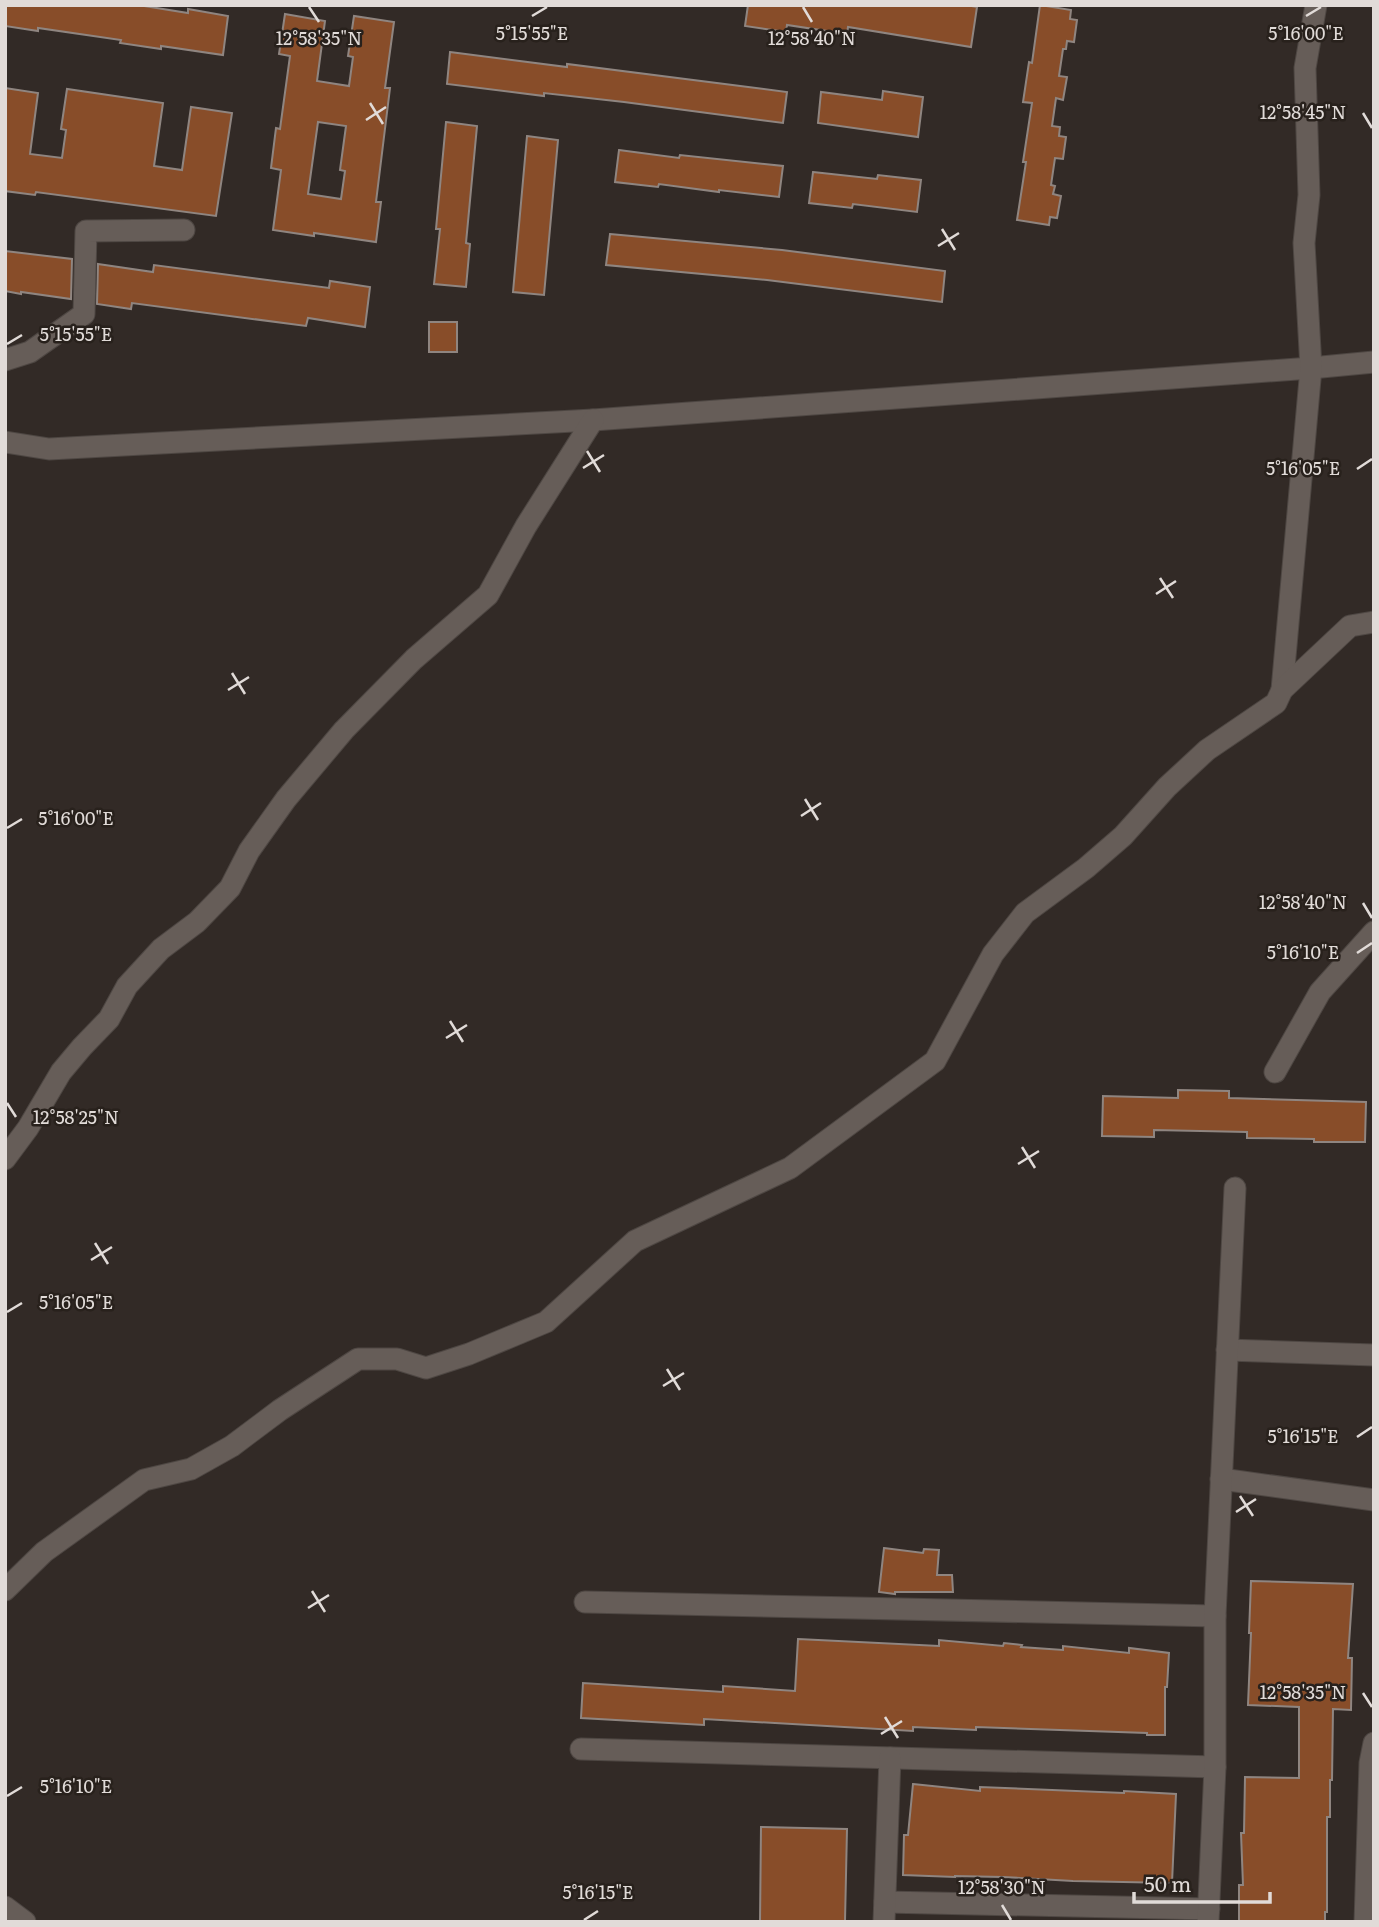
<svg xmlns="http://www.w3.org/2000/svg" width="1379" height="1927" viewBox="0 0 1379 1927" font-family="Literata,serif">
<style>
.building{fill:#884d29;stroke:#8f8580;stroke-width:2;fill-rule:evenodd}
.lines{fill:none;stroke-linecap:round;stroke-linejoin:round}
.minor-casing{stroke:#4e4743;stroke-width:23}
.minor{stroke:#665d58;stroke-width:21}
.ticks{fill:none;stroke:#e1dbd8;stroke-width:2.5}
.ticks-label{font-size:18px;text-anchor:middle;fill:#e1dbd8;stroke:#28211c;stroke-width:5;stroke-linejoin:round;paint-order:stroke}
</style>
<rect width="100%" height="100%" fill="#322a26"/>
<g class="building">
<path d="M5,5H138L188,13V9L228,16L223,55L161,46V49L120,43L121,40L38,28V31L5,26Z"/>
<path d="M748,5H966L977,7L971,47L848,27L847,34L787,25L786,32L745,26Z"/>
<path d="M1040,5L1071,10L1070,19L1077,20L1074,42L1067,41L1066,49H1063L1059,76L1067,77L1063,100L1056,98L1052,126L1060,127L1059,136L1066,137L1063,159L1055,158L1051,185L1055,186L1053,194L1061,196L1057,218L1050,217L1049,225L1017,220L1026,162H1023L1032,103L1023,102L1029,62L1032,63Z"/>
<path d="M285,14L325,21L317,81L349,86L353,57L348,56L354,16L394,22L385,88H390L376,202H381L376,242L314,233V236L273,230L281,170L271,168L276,128L280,129L290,56L279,54ZM318,122L346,126L340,170L345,171L341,199L308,194Z"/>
<path d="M450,52L567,67V64L787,92L783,123L624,102L544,93V96L447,84Z"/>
<path d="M5,88L38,93L30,154L62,158L66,130L61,129L67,89L163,103L154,166L182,170L191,107L232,113L216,216L36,192L35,195L5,191Z"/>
<path d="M883,91L923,97L918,137L818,123L821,92L882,100Z"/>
<path d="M446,122L477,126L466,243L470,244L466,287L434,284L440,229H436Z"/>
<path d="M527,136L558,140L544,295L513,292Z"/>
<path d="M619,150L679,158L680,155L783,166L779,197L719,190V192L659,184L658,187L615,182Z"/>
<path d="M813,172L877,179L878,175L921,180L917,212L853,204L852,208L809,203Z"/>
<path d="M610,234L782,250L945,271L942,302L767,280L606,265Z"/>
<path d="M5,251L72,259L71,299L21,292V294L5,291Z"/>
<path d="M98,264L153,272L154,265L329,288L330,281L370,287L365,327L308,318L306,326L132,303L131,309L97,304Z"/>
<rect x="429" y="322" width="28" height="30"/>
<path d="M1178,1090L1229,1091V1098L1366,1102L1365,1142H1314V1139L1247,1138V1132L1154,1130V1137L1102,1136L1103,1096L1178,1098Z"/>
<path d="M884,1548L923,1553L924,1549L939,1550L937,1575H952L953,1592H895V1594L879,1592Z"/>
<path d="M1251,1581L1353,1584L1348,1658H1352L1351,1710L1333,1709L1332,1780H1330V1817H1327V1912H1325V1922H1239V1885H1243L1241,1833H1244L1245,1777L1299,1778V1707L1248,1705L1251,1633H1249Z"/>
<path d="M798,1639L939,1646V1640L1003,1646L1004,1643L1022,1645L1021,1647L1063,1650V1646L1129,1653V1648L1169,1653L1167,1687H1165V1735H1147V1733L976,1727V1730L913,1727V1731L704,1719V1725L581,1718L583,1683L723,1692V1686L795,1691Z"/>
<path d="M913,1784L980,1791V1787L1124,1793V1791L1176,1794L1172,1883L1073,1881L1003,1877L955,1876V1877L903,1875L904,1835H908Z"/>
<path d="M761,1827L847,1829L845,1921L760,1922Z"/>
</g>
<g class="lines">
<g class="minor-casing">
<g id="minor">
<path d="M5,360L30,352L84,314L86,231L184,230"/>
<path d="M5,442L49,449L593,420L1311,368L1374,362"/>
<path d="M1282,690L1311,368L1304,243L1309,195L1305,68L1316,5"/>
<path d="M1275,1072L1320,992L1374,932"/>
<path d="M5,1159L28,1128L61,1072L82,1047L109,1019L127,986L161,949L197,922L230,888L249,851L286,799L344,730L414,659L488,595L526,526L593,420"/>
<path d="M1227,1350L1374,1355"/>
<path d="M1221,1479L1374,1500"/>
<path d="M5,1590L44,1552L144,1480L191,1469L232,1446L280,1410L358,1359H397L426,1368L469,1354L546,1322L635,1241L790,1168L935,1061L993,954L1025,913L1086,868L1123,836L1167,787L1207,750L1276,703L1282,690L1350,626L1374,622"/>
<path d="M585,1602L1215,1616"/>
<path d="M581,1749L1215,1767"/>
<path d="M885,1902L1209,1909"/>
<path d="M5,1907L25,1922"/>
<path d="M884,1922L890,1758"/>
<path d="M1208,1922L1215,1767V1616L1235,1188"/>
<path d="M1365,1922L1370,1763L1374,1743"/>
</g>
</g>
<use href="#minor" class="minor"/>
</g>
<path class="ticks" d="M309,7L319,22M803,7L812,22M532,16L547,7M1306,16L1321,7M370,103L383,124M1363,113L1372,128M366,120L386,107M942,229L955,250M938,246L959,233M7,344L22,335M587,451L600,472M583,468L604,455M1357,469L1372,459M1160,578L1173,598M1156,594L1176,581M232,673L245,694M228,690L249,677M805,799L818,820M801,816L821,803M7,828L22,819M1363,903L1372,918M1357,953L1372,943M450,1021L463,1042M446,1038L467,1025M7,1103L16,1117M1022,1147L1035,1168M1018,1164L1039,1151M95,1243L108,1264M91,1260L112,1247M7,1312L22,1303M667,1369L680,1390M663,1386L684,1373M1357,1437L1372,1427M1240,1496L1253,1516M1236,1512L1256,1499M312,1591L325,1612M308,1608L329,1595M1363,1693L1372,1707M885,1717L898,1738M881,1734L902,1721M7,1796L22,1787M1002,1905L1011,1920M584,1920L598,1911"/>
<g class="ticks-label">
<text x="532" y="40">5°15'55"E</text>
<text x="1306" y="40">5°16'00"E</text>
<text x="319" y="45">12°58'35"N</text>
<text x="812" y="45">12°58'40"N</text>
<text x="1303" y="119">12°58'45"N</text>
<text x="76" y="341">5°15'55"E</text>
<text x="1303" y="475">5°16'05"E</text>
<text x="76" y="825">5°16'00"E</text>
<text x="1303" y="909">12°58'40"N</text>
<text x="1303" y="959">5°16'10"E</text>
<text x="76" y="1124">12°58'25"N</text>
<text x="76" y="1309">5°16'05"E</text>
<text x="1303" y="1443">5°16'15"E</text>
<text x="1303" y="1699">12°58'35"N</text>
<text x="76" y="1793">5°16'10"E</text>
<text x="1002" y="1894">12°58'30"N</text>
<text x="598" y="1899">5°16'15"E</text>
</g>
<rect width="1379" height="1927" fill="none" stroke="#e1dbd8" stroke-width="14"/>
<path d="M1134 1892v10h136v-10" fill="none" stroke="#e1dbd8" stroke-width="3.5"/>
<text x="1144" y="1892" font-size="21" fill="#e1dbd8" stroke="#28211c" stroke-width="5" paint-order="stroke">50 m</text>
</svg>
